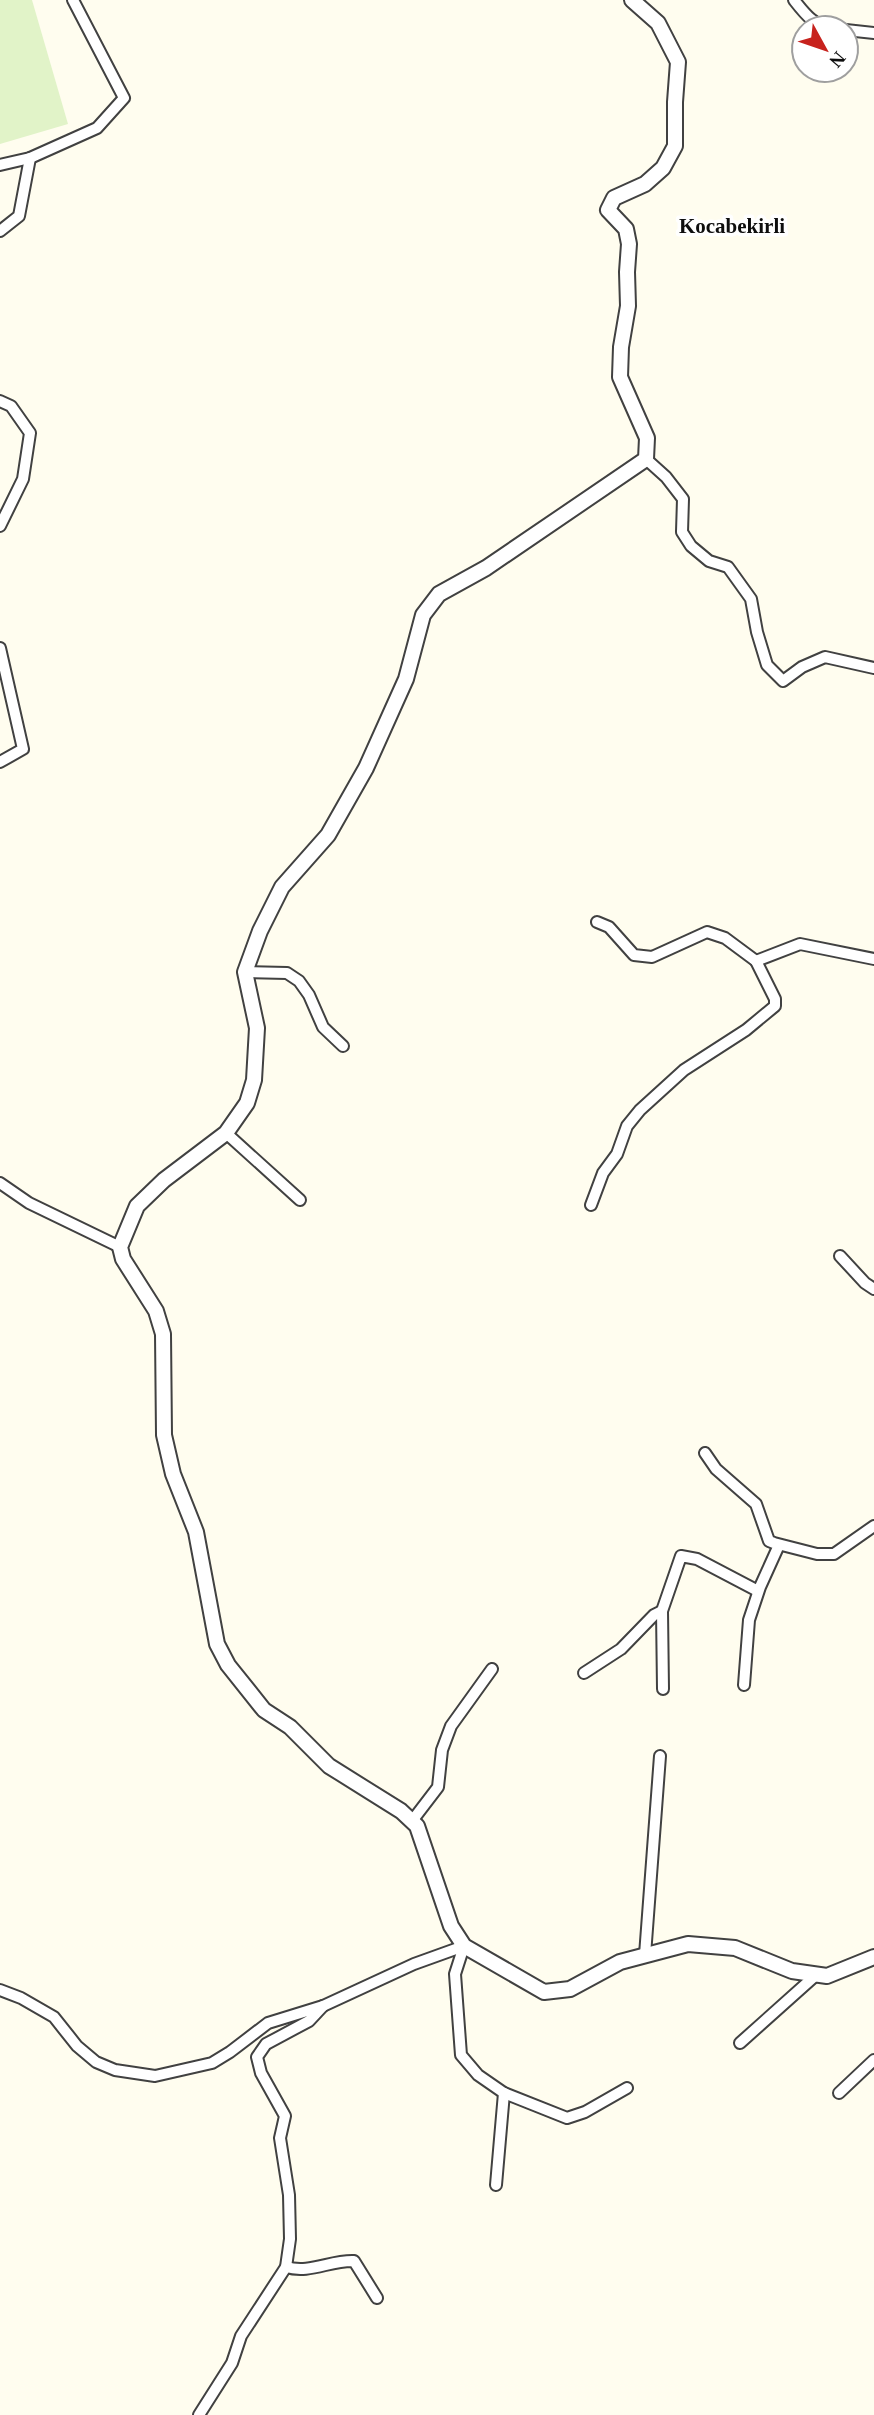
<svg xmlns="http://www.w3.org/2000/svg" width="874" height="2415" viewBox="0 0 874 2415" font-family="'Times New Roman',serif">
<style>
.pitch{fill:#e1f3c8}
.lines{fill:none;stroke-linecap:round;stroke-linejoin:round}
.minor-casing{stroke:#414141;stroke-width:14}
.tertiary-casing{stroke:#414141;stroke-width:18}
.minor{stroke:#fff;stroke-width:10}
.tertiary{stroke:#fff;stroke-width:14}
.labels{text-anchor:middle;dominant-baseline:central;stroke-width:7;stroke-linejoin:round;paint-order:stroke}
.neighbourhood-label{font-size:21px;font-weight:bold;fill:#0e0e0e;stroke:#fff}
</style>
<rect width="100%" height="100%" fill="#fffdef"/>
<path class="pitch" d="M0,0H32L68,124L0,144Z"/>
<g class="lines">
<g class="minor-casing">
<g id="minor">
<path d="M794,0C805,14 814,26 832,28"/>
<path d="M846,30L874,33"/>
<path d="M0,165L30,158L97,128L124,98L73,0"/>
<path d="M0,231L19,216L30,158"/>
<path d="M0,401L11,406L30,433L23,479L0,526"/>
<path d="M646,459L666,477L683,499L682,532L691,546L709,561L728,567L751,599L757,632L767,665L783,681L802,667L825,657L874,668"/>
<path d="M0,648L23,749L0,762"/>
<path d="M597,922L609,927L634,955L652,957L707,932L725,938L756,961"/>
<path d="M245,972L287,973L299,981L309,995L323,1027L343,1046"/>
<path d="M226,1133L300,1200"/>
<path d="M0,1183L29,1203L120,1247"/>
<path d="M591,1205L603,1173L617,1154L627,1126L640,1110L684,1070L746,1030L775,1006V999L756,961L800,944L874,959"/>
<path d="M840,1256L865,1283L874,1289"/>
<path d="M705,1453L716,1469L756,1504L769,1541L774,1543L817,1554H834L874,1526"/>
<path d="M584,1673L621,1649L654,1615L662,1611"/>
<path d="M744,1685L749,1620L760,1587L779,1545"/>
<path d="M663,1689L662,1611L681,1556L697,1559L758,1591"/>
<path d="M412,1821L438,1787L442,1750L451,1726L492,1669"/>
<path d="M464,1946L455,1974L461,2055L478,2075L504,2093L567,2118L585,2112L627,2088"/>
<path d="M645,1955L660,1756"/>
<path d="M0,1990L21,1998L54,2017L77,2046L96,2062L115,2070L155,2076L212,2063L230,2052L268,2023L323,2006L414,1964L464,1946"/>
<path d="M740,2043L816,1975"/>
<path d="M839,2093L874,2060"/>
<path d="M496,2185L504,2093"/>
<path d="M286,2267C310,2274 330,2260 354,2261L377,2298"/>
<path d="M199,2415L232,2363L241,2336L286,2267L290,2239L289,2195L280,2138L285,2116L261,2073L257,2057L266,2044L309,2021L323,2006"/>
</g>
</g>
<g class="tertiary-casing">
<path id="tertiary" d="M632,0L658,23L678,62L675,102V146L663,168L645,184L614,198L608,210L626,229L629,244L627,272L628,306L621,347L620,377L647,438L646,459L486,568L439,594L423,615L406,679L366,768L328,835L282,887L260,931L245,972L257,1028L254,1080L247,1103L226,1133L164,1180L137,1206L120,1247L123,1259L156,1311L163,1334L164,1435L173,1474L196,1532L217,1644L228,1665L264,1710L290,1727L329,1766L401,1811L417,1826L451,1926L464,1946L544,1992L570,1989L620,1962L688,1944L735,1948L792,1971L827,1976L874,1957"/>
</g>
<use href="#minor" class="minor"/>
<use href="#tertiary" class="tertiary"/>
</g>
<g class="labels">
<g class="neighbourhood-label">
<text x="732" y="226">Kocabekirli</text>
</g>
</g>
<g transform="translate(825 49) rotate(130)"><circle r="33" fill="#ffffff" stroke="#9f9f9f" stroke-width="2"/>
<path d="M0-5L12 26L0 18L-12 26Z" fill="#c7221d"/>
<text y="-10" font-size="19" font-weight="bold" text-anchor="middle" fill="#0e0e0e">N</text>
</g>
</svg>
